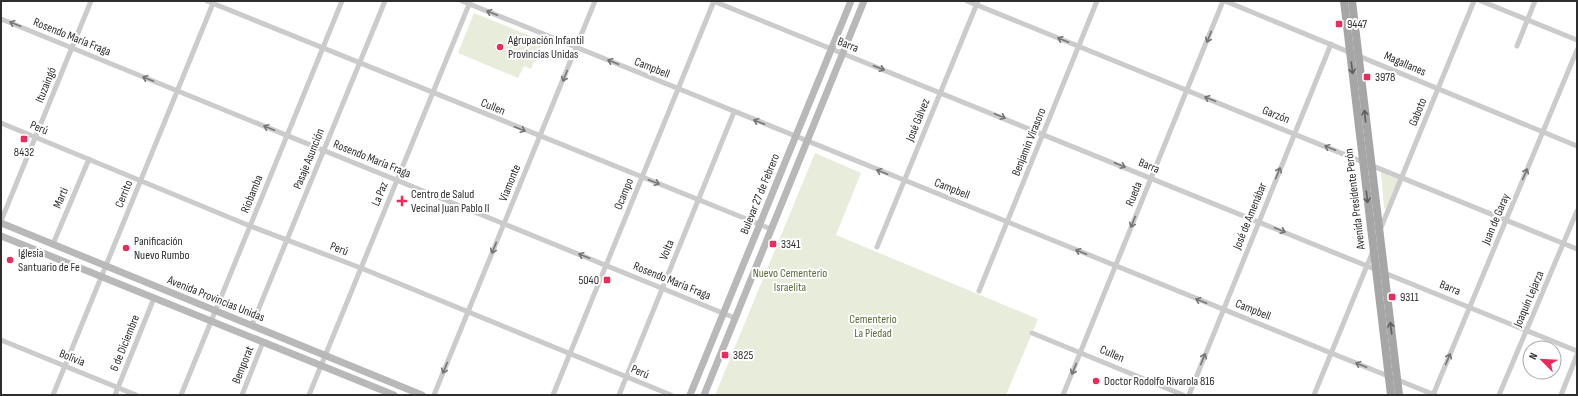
<svg xmlns="http://www.w3.org/2000/svg" width="1578" height="396" viewBox="0 0 1578 396" font-family="'Sofia Sans Condensed',sans-serif">
<style>
.green{fill:#e7ecdb}
.lines{fill:none;stroke-linecap:round;stroke-linejoin:round}
.minor{stroke:#cbcbcb;stroke-width:5}
.secondary{stroke:#b8b8b8;stroke-width:7}
.primary{stroke:#a6a6a6;stroke-width:8}
.oneway{stroke:#757575}
.oneway2{stroke:#5e5e5e}
.poi-dot{fill:#ec2a5b;stroke:#fff;stroke-width:1.5}
.labels{text-anchor:middle;dominant-baseline:central;stroke-width:4;stroke-linejoin:round;paint-order:stroke}
.poi-label{font-size:12px;fill:#2e2e2e;stroke:#fff;text-anchor:start}
.street-label{font-size:12px;fill:#2e2e2e;stroke:#fff}
.park-label{font-size:12px;fill:#5a6c3a;stroke:#fff}
</style>
<rect width="100%" height="100%" fill="#fff"/>
<g class="green">
<path d="M474,13L543,41L531,69L524,66L518,78L458,53Z"/>
<path d="M815,153L861,173L836,235L1038,319L1006,395H715Z"/>
<path d="M1381,172L1399,179L1386,209L1384,208Z"/>
</g>
<g class="lines">
<g class="minor">
<path d="M207,1L771,229"/>
<path d="M462,1L1435,395"/>
<path d="M713,1L1577,351"/>
<path d="M967,1L1577,249"/>
<path d="M1225,1L1577,146"/>
<path d="M1481,1L1577,40"/>
<path d="M1,19L735,318"/>
<path d="M1517,46L1535,1"/>
<path d="M1,123L250,226L361,268L671,395"/>
<path d="M1,221L91,1"/>
<path d="M1380,230L1474,1"/>
<path d="M53,244L89,159"/>
<path d="M877,247L978,1"/>
<path d="M979,291L1097,1"/>
<path d="M252,325L385,1"/>
<path d="M1032,333L1183,395"/>
<path d="M1,340L136,395"/>
<path d="M53,395L214,1"/>
<path d="M115,395L154,298"/>
<path d="M181,395L342,1"/>
<path d="M242,395L263,342"/>
<path d="M309,395L470,2"/>
<path d="M434,395L595,1"/>
<path d="M553,395L714,1"/>
<path d="M619,395L734,112"/>
<path d="M1063,395L1223,1"/>
<path d="M1189,395L1331,44"/>
<path d="M1314,395L1373,251"/>
<path d="M1433,395L1577,50"/>
<path d="M1499,395L1577,211"/>
<path d="M1561,395L1577,355"/>
</g>
<g class="secondary">
<path d="M1,223L422,395"/>
<path d="M1,236L394,395"/>
<path d="M690,395L851,1"/>
<path d="M704,395L864,1"/>
</g>
<g class="primary">
<path d="M1344,1L1391,395"/>
<path d="M1352,1L1399,395"/>
</g>
</g>
<defs><path id="oneway-shaft" d="M-6 0H5M1.5-3L5.5 0L1.5 3" fill="none" stroke-width="1.6" stroke-linecap="round" stroke-linejoin="round"/></defs>
<g class="oneway">
<use href="#oneway-shaft" transform="translate(492 13) rotate(-158)"/>
<use href="#oneway-shaft" transform="translate(15 24) rotate(-158)"/>
<use href="#oneway-shaft" transform="translate(1209 37) rotate(112)"/>
<use href="#oneway-shaft" transform="translate(1063 40) rotate(-158)"/>
<use href="#oneway-shaft" transform="translate(613 62) rotate(-158)"/>
<use href="#oneway-shaft" transform="translate(879 68) rotate(21)"/>
<use href="#oneway-shaft" transform="translate(565 76) rotate(112)"/>
<use href="#oneway-shaft" transform="translate(148 79) rotate(-158)"/>
<use href="#oneway-shaft" transform="translate(1210 99) rotate(-158)"/>
<use href="#oneway-shaft" transform="translate(1000 116) rotate(22)"/>
<use href="#oneway-shaft" transform="translate(759 122) rotate(-158)"/>
<use href="#oneway-shaft" transform="translate(269 128) rotate(-158)"/>
<use href="#oneway-shaft" transform="translate(520 129) rotate(22)"/>
<use href="#oneway-shaft" transform="translate(1330 148) rotate(-158)"/>
<use href="#oneway-shaft" transform="translate(1120 165) rotate(22)"/>
<use href="#oneway-shaft" transform="translate(882 172) rotate(-158)"/>
<use href="#oneway-shaft" transform="translate(1278 173) rotate(-68)"/>
<use href="#oneway-shaft" transform="translate(1525 174) rotate(-67)"/>
<use href="#oneway-shaft" transform="translate(654 182) rotate(22)"/>
<use href="#oneway-shaft" transform="translate(1133 222) rotate(112)"/>
<use href="#oneway-shaft" transform="translate(1280 230) rotate(22)"/>
<use href="#oneway-shaft" transform="translate(494 248) rotate(112)"/>
<use href="#oneway-shaft" transform="translate(1081 252) rotate(-158)"/>
<use href="#oneway-shaft" transform="translate(584 256) rotate(-158)"/>
<use href="#oneway-shaft" transform="translate(1201 301) rotate(-158)"/>
<use href="#oneway-shaft" transform="translate(1203 359) rotate(-68)"/>
<use href="#oneway-shaft" transform="translate(1448 359) rotate(-67)"/>
<use href="#oneway-shaft" transform="translate(1361 365) rotate(-158)"/>
<use href="#oneway-shaft" transform="translate(445 368) rotate(112)"/>
<use href="#oneway-shaft" transform="translate(1074 369) rotate(112)"/>
</g>
<g class="oneway2">
<use href="#oneway-shaft" transform="translate(1352 68) rotate(83)"/>
<use href="#oneway-shaft" transform="translate(1365 116) rotate(-96)"/>
<use href="#oneway-shaft" transform="translate(1367 197) rotate(83)"/>
<use href="#oneway-shaft" transform="translate(1391 328) rotate(-97)"/>
</g>
<g class="poi-dot">
<rect x="1335" y="20" width="8" height="8" rx="2"/>
<circle cx="500" cy="47" r="4"/>
<rect x="1363" y="73" width="8" height="8" rx="2"/>
<rect x="20" y="135" width="8" height="8" rx="2"/>
<path d="M400 195h4v4h4v4h-4v4h-4v-4h-4v-4h4z"/>
<rect x="769" y="240" width="8" height="8" rx="2"/>
<circle cx="126" cy="248" r="4"/>
<circle cx="10" cy="260" r="4"/>
<rect x="603" y="276" width="8" height="8" rx="2"/>
<rect x="1388" y="293" width="8" height="8" rx="2"/>
<rect x="721" y="351" width="8" height="8" rx="2"/>
<circle cx="1096" cy="381" r="4"/>
</g>
<g class="labels">
<g class="poi-label">
<text x="1347" y="24">9447</text>
<text x="508" y="40">Agrupación Infantil<tspan x="508" dy="14">Provincias Unidas</tspan></text>
<text x="1375" y="77">3978</text>
<text x="24" y="152" text-anchor="middle">8432</text>
<text x="411" y="194">Centro de Salud<tspan x="411" dy="14">Vecinal Juan Pablo II</tspan></text>
<text x="134" y="241">Panificación<tspan x="134" dy="14">Nuevo Rumbo</tspan></text>
<text x="781" y="244">3341</text>
<text x="18" y="253">Iglesia<tspan x="18" dy="14">Santuario de Fe</tspan></text>
<text x="599" y="280" text-anchor="end">5040</text>
<text x="1400" y="297">9311</text>
<text x="733" y="355">3825</text>
<text x="1104" y="381">Doctor Rodolfo Rivarola 816</text>
</g>
<g class="street-label">
<text transform="translate(72 37) rotate(22)">Rosendo María Fraga</text>
<text transform="translate(848 45) rotate(22)">Barra</text>
<text transform="translate(1405 64) rotate(23)">Magallanes</text>
<text transform="translate(652 68) rotate(22)">Campbell</text>
<text transform="translate(46 85) rotate(-68)">Ituzaingó</text>
<text transform="translate(493 107) rotate(22)">Cullen</text>
<text transform="translate(1418 112) rotate(-68)">Gaboto</text>
<text transform="translate(1276 115) rotate(22)">Garzón</text>
<text transform="translate(918 120) rotate(-68)">José Gálvez</text>
<text transform="translate(39 128) rotate(22)">Perú</text>
<text transform="translate(1029 142) rotate(-68)">Benjamín Virasoro</text>
<text transform="translate(309 159) rotate(-68)">Pasaje Asunción</text>
<text transform="translate(372 159) rotate(22)">Rosendo María Fraga</text>
<text transform="translate(1149 166) rotate(22)">Barra</text>
<text transform="translate(510 183) rotate(-68)">Viamonte</text>
<text transform="translate(952 189) rotate(22)">Campbell</text>
<text transform="translate(124 194) rotate(-68)">Cerrito</text>
<text transform="translate(252 194) rotate(-68)">Riobamba</text>
<text transform="translate(380 194) rotate(-68)">La Paz</text>
<text transform="translate(624 194) rotate(-68)">Ocampo</text>
<text transform="translate(760 194) rotate(-68)">Bulevar 27 de Febrero</text>
<text transform="translate(1134 194) rotate(-68)">Rueda</text>
<text transform="translate(61 198) rotate(-67)">Marti</text>
<text transform="translate(1355 199) rotate(-97)">Avenida Presidente Perón</text>
<text transform="translate(1250 216) rotate(-68)">José de Amenábar</text>
<text transform="translate(1496 219) rotate(-67)">Juan de Garay</text>
<text transform="translate(339 249) rotate(21)">Perú</text>
<text transform="translate(667 250) rotate(-68)">Volta</text>
<text transform="translate(672 281) rotate(22)">Rosendo María Fraga</text>
<text transform="translate(1450 288) rotate(22)">Barra</text>
<text transform="translate(216 299) rotate(22)">Avenida Provincias Unidas</text>
<text transform="translate(1529 299) rotate(-67)">Joaquín Lejarza</text>
<text transform="translate(1253 310) rotate(22)">Campbell</text>
<text transform="translate(125 343) rotate(-68)">6 de Diciembre</text>
<text transform="translate(1112 354) rotate(23)">Cullen</text>
<text transform="translate(72 358) rotate(22)">Bolivia</text>
<text transform="translate(243 365) rotate(-68)">Bemporat</text>
<text transform="translate(640 372) rotate(22)">Perú</text>
</g>
<g class="park-label">
<text x="790" y="273">Nuevo Cementerio<tspan x="790" dy="14">Israelita</tspan></text>
<text x="873" y="319">Cementerio<tspan x="873" dy="14">La Piedad</tspan></text>
</g>
</g>
<rect width="1578" height="396" fill="none" stroke="#2e2e2e" stroke-width="4"/>
<g transform="translate(1542 360) rotate(294)"><circle r="19" fill="#ffffff" stroke="#ababab"/>
<path d="M0-3L7 15L0 10L-7 15Z" fill="#ec2a5b"/>
<text y="-6" font-size="11" font-weight="bold" text-anchor="middle" fill="#2e2e2e">N</text>
</g>
</svg>
